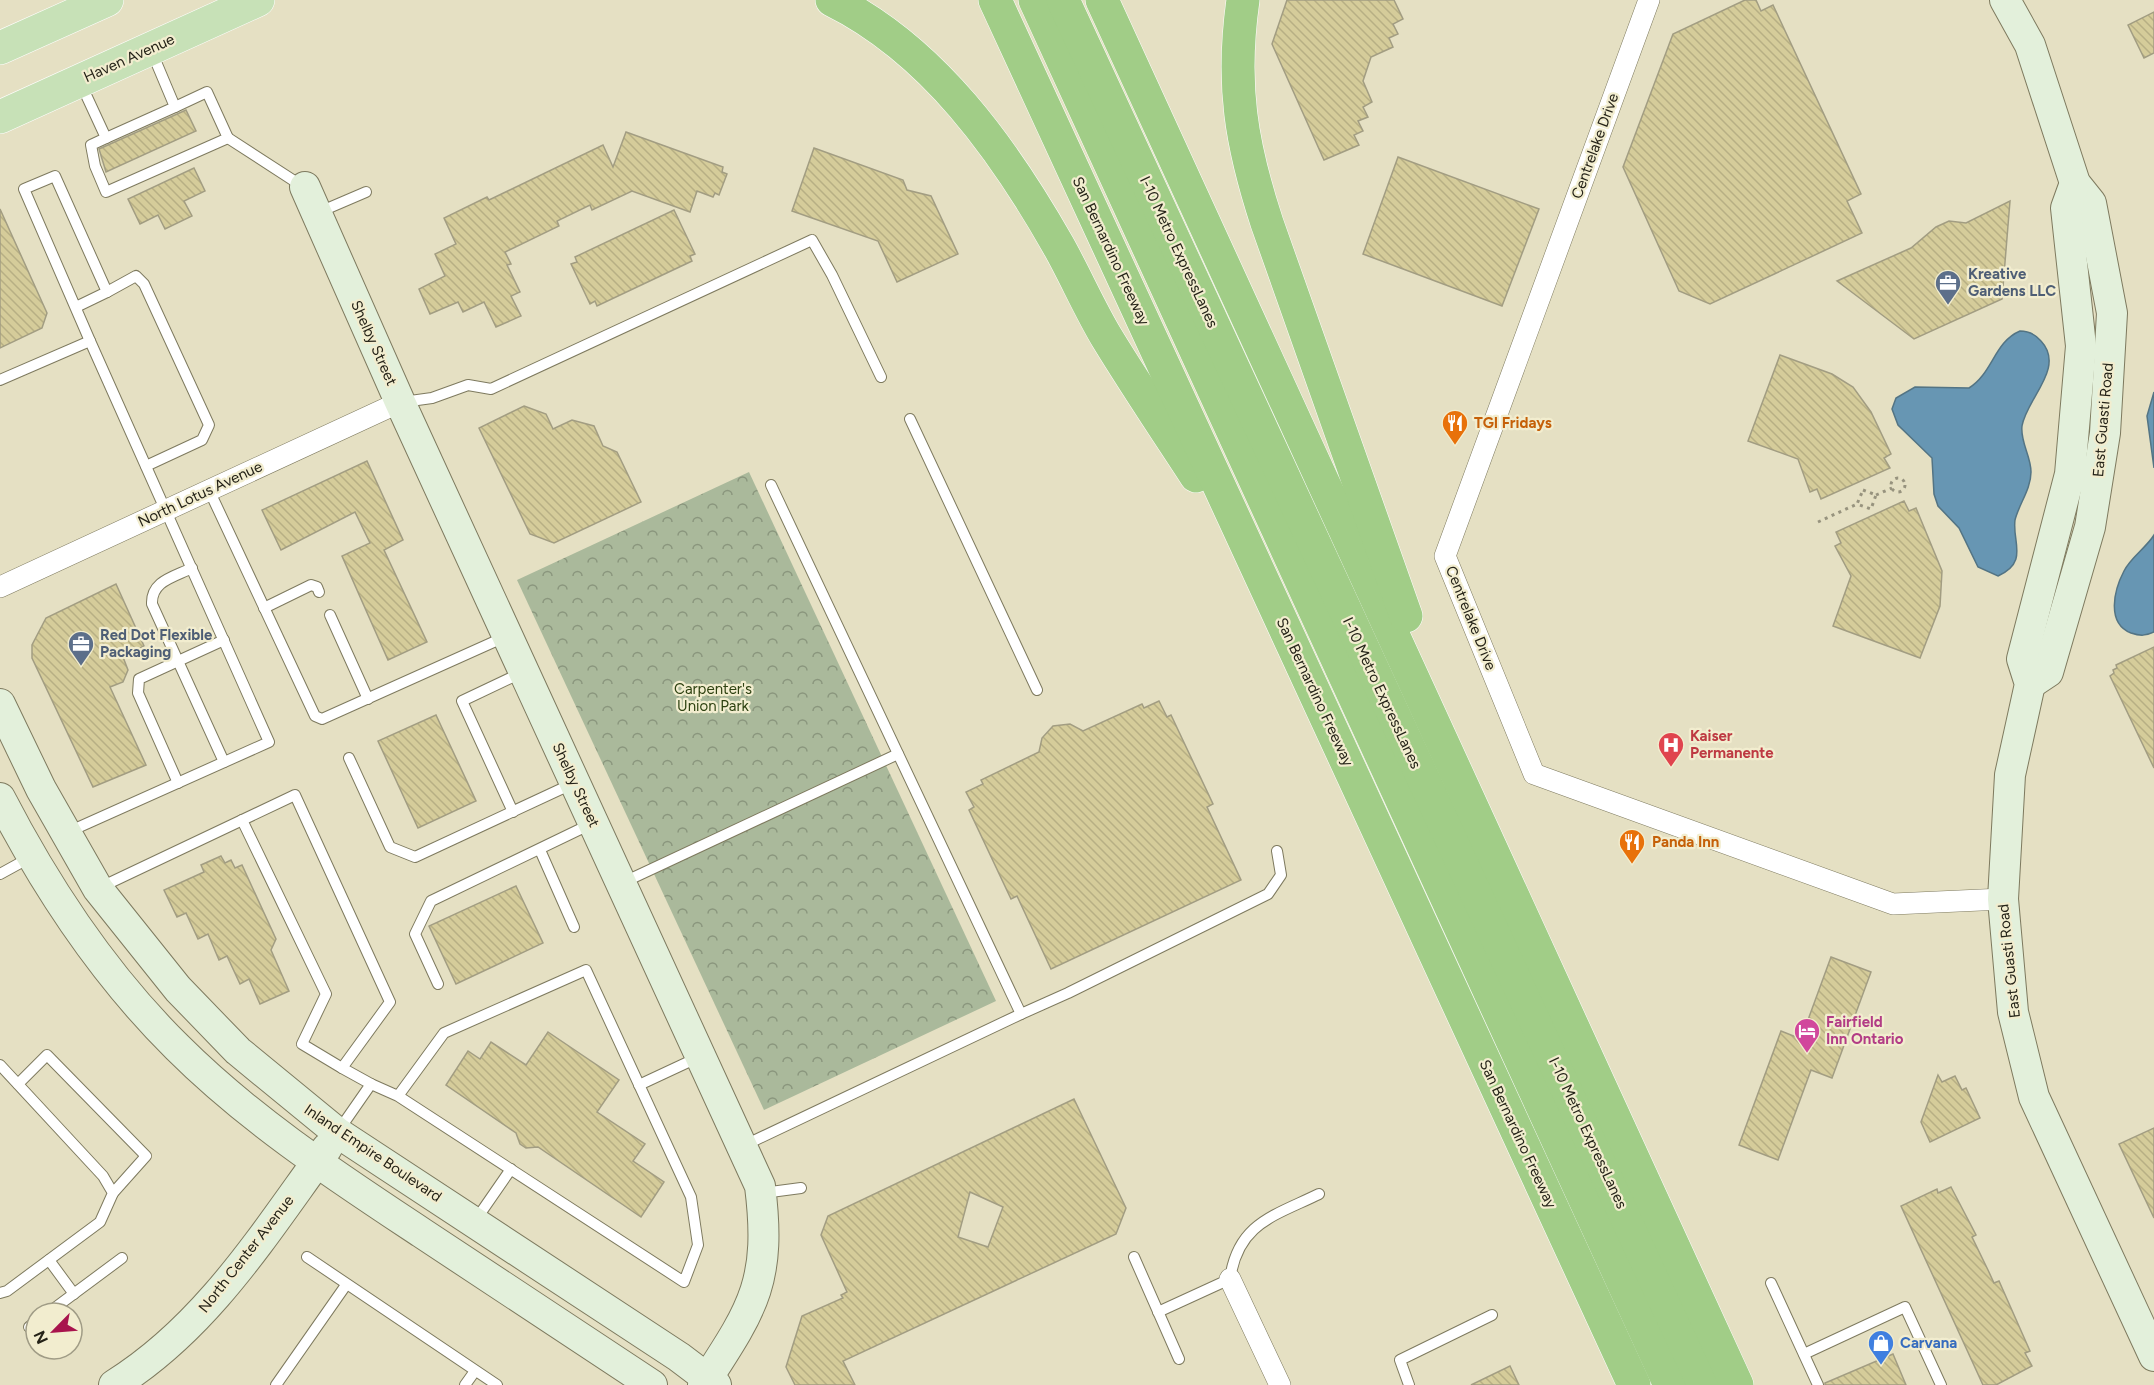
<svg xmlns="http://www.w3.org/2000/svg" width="2154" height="1385" viewBox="0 0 2154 1385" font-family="Figtree,sans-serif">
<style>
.park{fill:url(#park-crowns)}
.water{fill:#6796b3;stroke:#537484;stroke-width:1.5}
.building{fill:url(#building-back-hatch);stroke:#a29d82;stroke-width:1.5;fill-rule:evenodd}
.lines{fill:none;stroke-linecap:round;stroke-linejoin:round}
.lane-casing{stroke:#7e7a5f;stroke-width:12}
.street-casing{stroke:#7e7a5f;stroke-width:22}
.secondary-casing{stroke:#7e7a5f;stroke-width:32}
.primary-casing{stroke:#fff;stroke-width:34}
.highway-casing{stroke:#fff;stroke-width:34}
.path{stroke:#97937e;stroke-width:3;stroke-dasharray:3 4.5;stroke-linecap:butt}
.lane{stroke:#fff;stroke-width:10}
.street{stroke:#fff;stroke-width:21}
.secondary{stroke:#e3f0db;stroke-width:30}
.primary{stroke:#c7e1b7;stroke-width:33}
.highway{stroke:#a1cd87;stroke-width:33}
.labels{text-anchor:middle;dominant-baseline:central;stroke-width:4.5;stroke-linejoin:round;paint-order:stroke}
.street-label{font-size:15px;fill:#252318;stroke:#f2edcf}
.service-label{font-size:15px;font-weight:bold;fill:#4e5e75;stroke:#f2edcf;text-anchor:start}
.food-label{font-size:15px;font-weight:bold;fill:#c56008;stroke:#f2edcf;text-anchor:start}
.park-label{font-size:15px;fill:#2d4110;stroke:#f2edcf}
.health-label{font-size:15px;font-weight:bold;fill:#be3a42;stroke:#f2edcf;text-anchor:start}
.hotel-label{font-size:15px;font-weight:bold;fill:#b23c85;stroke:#f2edcf;text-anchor:start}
.shop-label{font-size:15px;font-weight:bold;fill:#366cbe;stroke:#f2edcf;text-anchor:start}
</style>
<defs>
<pattern id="park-crowns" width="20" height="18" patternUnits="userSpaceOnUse" patternTransform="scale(1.5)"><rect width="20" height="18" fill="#aab99b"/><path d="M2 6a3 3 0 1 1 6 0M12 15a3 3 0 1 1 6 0" fill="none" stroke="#8a967d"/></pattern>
<pattern id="building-back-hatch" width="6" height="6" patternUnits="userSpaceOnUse" patternTransform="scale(1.5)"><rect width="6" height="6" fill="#d5cc9a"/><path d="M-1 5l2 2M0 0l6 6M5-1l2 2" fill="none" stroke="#b7af84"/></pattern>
</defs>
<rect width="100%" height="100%" fill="#e5e0c3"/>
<path class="park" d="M749,472L996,1001L764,1110L517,580Z"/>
<g class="water">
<path d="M2020,331C2029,331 2035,334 2041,341C2066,368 2026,399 2022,426C2020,442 2031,456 2031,472C2031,489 2019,504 2015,520C2012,542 2029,562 1998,576L1978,567L1959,528L1938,506L1934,494L1932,458L1898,425L1892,409L1896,398L1915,387L1969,388C1993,373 1994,342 2020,331Z"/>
<path d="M2154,392V468L2147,416Z"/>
<path d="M2154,535V632C2146,636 2140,636 2131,633C2106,623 2114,590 2124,571C2131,557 2146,548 2154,535Z"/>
</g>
<g class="building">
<path d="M1287,0H1394L1403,19L1393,24L1398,34L1389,38L1393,47L1371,57L1363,81L1372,102L1363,107L1368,117L1358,121L1363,131L1354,135L1359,145L1324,160L1272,44Z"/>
<path d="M1745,0H1756L1761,11L1773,5L1861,194L1847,201L1862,233L1710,304L1679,291L1623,167L1673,34Z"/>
<path d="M2154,12V53L2144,58L2128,25Z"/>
<path d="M186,110L196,131L106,172L99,149Z"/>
<path d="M626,132L723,167L722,172L727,174L719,195L715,193L713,197L697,191L690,212L632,191L592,210L590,205L557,221L559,226L505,252L511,264L507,265L520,292L511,296L521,316L496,327L484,302L463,312L458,302L430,314L419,289L445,276L435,254L456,244L444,218L487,197L489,200L603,145L613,167Z"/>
<path d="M814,148L903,180L907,190L931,196L958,254L897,282L878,241L792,211Z"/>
<path d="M1398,157L1539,209L1502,306L1363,254Z"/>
<path d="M194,168L205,191L184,201L192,216L165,229L158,215L140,224L128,199Z"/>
<path d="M2010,201L2002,299L1914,339L1837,281L1911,248L1936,227L1949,221L1966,223Z"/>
<path d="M0,209L47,313L42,328L0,348Z"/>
<path d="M674,210L695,254L690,256L692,261L597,306L595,301L590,304L571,264L577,262L575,257Z"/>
<path d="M1780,355L1832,374L1853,387L1871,412L1891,454L1884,458L1890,468L1821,499L1817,489L1810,492L1798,459L1748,441Z"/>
<path d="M524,406L546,414L553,429L572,420L594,426L603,446L617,452L641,502L554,543L530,534L479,428Z"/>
<path d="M367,461L403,540L384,550L427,642L388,660L342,556L370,543L355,512L281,550L262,510Z"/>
<path d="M1904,501L1909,511L1916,508L1942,571L1940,606L1920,658L1833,626L1851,576L1835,546L1841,543L1836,532Z"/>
<path d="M116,584L144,646L123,657L128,670L123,682L110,687L146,765L93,787L32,658V645L46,618Z"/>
<path d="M2154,647V768L2110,676L2114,673L2113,670L2117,668L2116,665Z"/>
<path d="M1159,701L1167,717L1171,715L1213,804L1207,807L1241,880L1051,969L1017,896L1011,899L969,810L974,807L966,792L983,784L981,780L1039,752L1042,738L1053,726L1070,724L1083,731L1142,704L1144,708Z"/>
<path d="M436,715L476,801L418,828L378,741Z"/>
<path d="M221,856L225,863L231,860L235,868L242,865L276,939L271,950L289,991L260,1004L249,979L240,984L227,956L219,960L208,934L198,939L186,913L177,917L164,890L204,872L201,865Z"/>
<path d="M516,886L543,943L456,984L429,926Z"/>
<path d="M1831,957L1871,972L1832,1078L1811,1070L1778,1160L1739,1145L1781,1031L1801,1039Z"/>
<path d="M548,1032L619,1080L597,1112L645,1144L633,1161L664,1182L641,1217L538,1147L526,1148L520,1144L516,1133L446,1085L468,1051L480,1059L491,1042L526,1065Z"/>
<path d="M1938,1075L1942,1082L1955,1076L1962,1090L1966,1088L1980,1118L1930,1142L1921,1122Z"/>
<path d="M1074,1099L1126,1208L1116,1234L843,1361L855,1385H795L786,1367L802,1316L843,1298L841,1295L847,1292L821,1235L828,1216ZM970,1192L1003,1207L988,1247L958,1237Z"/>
<path d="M2154,1128V1218L2119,1144Z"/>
<path d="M1951,1187L1976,1235L1972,1237L1988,1270L1994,1283L1999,1281L2030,1351L2025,1353L2032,1366L1996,1385H1983L1901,1206L1937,1189L1938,1193Z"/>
<path d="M1893,1354L1906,1385H1825V1383Z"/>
<path d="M1510,1366L1519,1385H1471Z"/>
</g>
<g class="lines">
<g class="lane-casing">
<g id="lane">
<path d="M81,84L106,138L175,107L151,50"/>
<path d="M106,138L91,145L95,166L106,192L228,138L207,92L175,107"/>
<path d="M228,138L302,186"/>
<path d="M317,213L366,192"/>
<path d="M107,292L136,276L144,284L209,425L202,440L146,466"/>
<path d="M76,307L107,292L55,176L24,189L90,341"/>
<path d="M0,380L90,341L269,742L68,832"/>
<path d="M403,402L432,398L468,385L491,389L812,240L832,275L881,377"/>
<path d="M910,419L1037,690"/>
<path d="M209,490L315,716L322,719L507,636"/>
<path d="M192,568C174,577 151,581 152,604L224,762"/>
<path d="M264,608L311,585L317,587L319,592"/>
<path d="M330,615L368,699"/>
<path d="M349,758L390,847L415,857L574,783"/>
<path d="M178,783L138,693L139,679L224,640"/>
<path d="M513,812L462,701L523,672"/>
<path d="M242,820L326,994L302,1044L342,1068"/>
<path d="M540,850L574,927"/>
<path d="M0,874L31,857"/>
<path d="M624,882L898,754"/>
<path d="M101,887L295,795L390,1002L342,1068L371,1084L339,1130"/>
<path d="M438,984L415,934L431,901L593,823"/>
<path d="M1021,1014L1068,993L1268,894L1281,875L1277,851"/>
<path d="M0,1065L103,1176L113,1193L100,1222L7,1291L0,1293"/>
<path d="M18,1084L47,1055L146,1156L113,1193"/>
<path d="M371,1084L398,1096L684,1282L698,1245L691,1197L586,970L444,1033L398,1096"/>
<path d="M639,1085L699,1057"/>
<path d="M745,1145L1021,1014L771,485"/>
<path d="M763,1193L801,1188"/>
<path d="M475,1221L511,1169"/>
<path d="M307,1257L497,1385"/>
<path d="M1134,1257L1179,1359"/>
<path d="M49,1260L74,1294"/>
<path d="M1771,1283L1818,1385"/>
<path d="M1158,1312L1230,1279C1238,1223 1274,1216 1319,1194"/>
<path d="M48,1313L122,1258"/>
<path d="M29,1327L36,1322"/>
<path d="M1804,1354L1905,1307L1941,1385"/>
<path d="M276,1385L346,1285"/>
<path d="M465,1385L475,1371"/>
<path d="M1409,1385L1400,1360L1492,1315"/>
</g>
</g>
<g class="street-casing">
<g id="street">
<path d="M1649,0L1445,556L1534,774L1893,904L2003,899"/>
<path d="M0,587L400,402"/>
<path d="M1230,1279L1280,1385"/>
</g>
</g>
<g class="secondary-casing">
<g id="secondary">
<path d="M2005,0L2030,45L2075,183L2091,203L2112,313L2105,433L2090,527L2048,672L2030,684"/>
<path d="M2075,183L2066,208L2081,346L2070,474L2022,659L2030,684L2010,775L2003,899L2013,1012L2034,1097L2154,1356"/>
<path d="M305,187L400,402L760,1186C772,1282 753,1308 703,1385"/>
<path d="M0,704L41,789L98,889L178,989L238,1051L338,1133L679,1357L716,1385"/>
<path d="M0,798C47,889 104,975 177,1047C250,1120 336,1176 422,1233C498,1284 575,1334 652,1385"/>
<path d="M114,1385C207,1327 264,1234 327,1148"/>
</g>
</g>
<g class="primary-casing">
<g id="primary">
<path d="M0,48L107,0"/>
<path d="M0,117L258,0"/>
</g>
</g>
<g class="highway-casing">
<g id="highway">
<path d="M832,0C933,50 1004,150 1058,245C1075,275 1089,308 1107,338C1135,384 1166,430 1196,476"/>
<path d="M995,0L1634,1385"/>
<path d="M1035,0L1670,1385"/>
<path d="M1063,0L1704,1385"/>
<path d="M1102,0L1737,1385"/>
<path d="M1243,0C1231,84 1241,144 1267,223L1406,616"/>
</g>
</g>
<g class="path">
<circle cx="1898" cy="485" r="7"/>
<path d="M1863,490L1876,495L1871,509L1857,504Z"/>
<path d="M1876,495L1892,488"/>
<path d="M1818,522L1857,504"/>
</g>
<use href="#lane" class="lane"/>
<use href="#street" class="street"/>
<use href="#secondary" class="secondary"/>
<use href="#primary" class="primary"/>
<use href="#highway" class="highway"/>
</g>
<defs>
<g id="office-pin" transform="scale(1.35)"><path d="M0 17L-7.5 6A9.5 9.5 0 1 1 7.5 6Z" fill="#5c6f8a" stroke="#f2edcf"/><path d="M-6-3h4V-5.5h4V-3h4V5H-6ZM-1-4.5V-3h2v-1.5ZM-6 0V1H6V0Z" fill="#fff"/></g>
<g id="restaurant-pin" transform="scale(1.35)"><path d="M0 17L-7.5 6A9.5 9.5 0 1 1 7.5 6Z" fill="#e8710a" stroke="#f2edcf"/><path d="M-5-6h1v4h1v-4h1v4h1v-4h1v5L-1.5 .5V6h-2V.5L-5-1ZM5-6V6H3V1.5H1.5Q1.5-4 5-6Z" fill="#fff"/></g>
<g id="hospital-pin" transform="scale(1.35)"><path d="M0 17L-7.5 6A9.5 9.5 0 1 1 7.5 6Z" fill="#e0444e" stroke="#f2edcf"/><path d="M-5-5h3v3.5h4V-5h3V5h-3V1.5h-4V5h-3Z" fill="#fff"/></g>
<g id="hotel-pin" transform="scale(1.35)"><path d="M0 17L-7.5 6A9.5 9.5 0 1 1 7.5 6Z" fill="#d1479c" stroke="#f2edcf"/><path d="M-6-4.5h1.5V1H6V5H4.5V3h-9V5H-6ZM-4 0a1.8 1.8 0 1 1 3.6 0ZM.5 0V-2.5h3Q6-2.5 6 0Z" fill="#fff"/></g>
<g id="shop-pin" transform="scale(1.35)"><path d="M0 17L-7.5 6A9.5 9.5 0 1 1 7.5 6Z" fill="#3f7fe0" stroke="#f2edcf"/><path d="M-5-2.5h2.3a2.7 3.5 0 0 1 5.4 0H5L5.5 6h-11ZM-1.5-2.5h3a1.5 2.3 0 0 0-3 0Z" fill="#fff"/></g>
</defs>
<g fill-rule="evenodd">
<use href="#office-pin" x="1948" y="283"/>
<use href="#restaurant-pin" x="1455" y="423"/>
<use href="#office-pin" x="81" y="644"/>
<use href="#hospital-pin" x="1671" y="745"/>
<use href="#restaurant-pin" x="1632" y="842"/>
<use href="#hotel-pin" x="1807" y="1031"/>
<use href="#shop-pin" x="1881" y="1343"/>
</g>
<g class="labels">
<g class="street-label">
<text transform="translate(129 58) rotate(-24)">Haven Avenue</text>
<text transform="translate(1595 146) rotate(-70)">Centrelake Drive</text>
<text transform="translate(1111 251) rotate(65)">San Bernardino Freeway</text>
<text transform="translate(1179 252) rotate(65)">I-10 Metro ExpressLanes</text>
<text transform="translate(374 343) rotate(66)">Shelby Street</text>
<text transform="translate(2103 420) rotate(-85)">East Guasti Road</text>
<text transform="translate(200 494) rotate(-25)">North Lotus Avenue</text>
<text transform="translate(1471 618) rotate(68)">Centrelake Drive</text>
<text transform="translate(1315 692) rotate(65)">San Bernardino Freeway</text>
<text transform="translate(1382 693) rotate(65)">I-10 Metro ExpressLanes</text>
<text transform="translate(576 785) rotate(65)">Shelby Street</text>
<text transform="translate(2009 961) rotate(-96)">East Guasti Road</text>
<text transform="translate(1588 1133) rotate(65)">I-10 Metro ExpressLanes</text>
<text transform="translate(1518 1134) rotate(65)">San Bernardino Freeway</text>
<text transform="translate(373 1153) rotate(34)">Inland Empire Boulevard</text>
<text transform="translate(246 1254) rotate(-52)">North Center Avenue</text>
</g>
<g class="service-label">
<text x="1968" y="274">Kreative<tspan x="1968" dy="17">Gardens LLC</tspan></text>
<text x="100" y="635">Red Dot Flexible<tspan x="100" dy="17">Packaging</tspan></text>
</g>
<g class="food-label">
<text x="1474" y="423">TGI Fridays</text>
<text x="1652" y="842">Panda Inn</text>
</g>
<g class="park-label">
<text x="713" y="689">Carpenter's<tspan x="713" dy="17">Union Park</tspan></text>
</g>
<g class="health-label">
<text x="1690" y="736">Kaiser<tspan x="1690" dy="17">Permanente</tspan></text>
</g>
<g class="hotel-label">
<text x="1826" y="1022">Fairfield<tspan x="1826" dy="17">Inn Ontario</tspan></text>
</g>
<g class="shop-label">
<text x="1900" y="1343">Carvana</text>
</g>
</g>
<g transform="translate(54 1331) rotate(245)"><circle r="28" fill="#f2edcf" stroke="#a09c86" stroke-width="1.5"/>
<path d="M0-4.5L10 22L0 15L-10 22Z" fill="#a8144d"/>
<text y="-9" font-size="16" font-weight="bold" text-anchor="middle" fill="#252318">N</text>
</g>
</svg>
